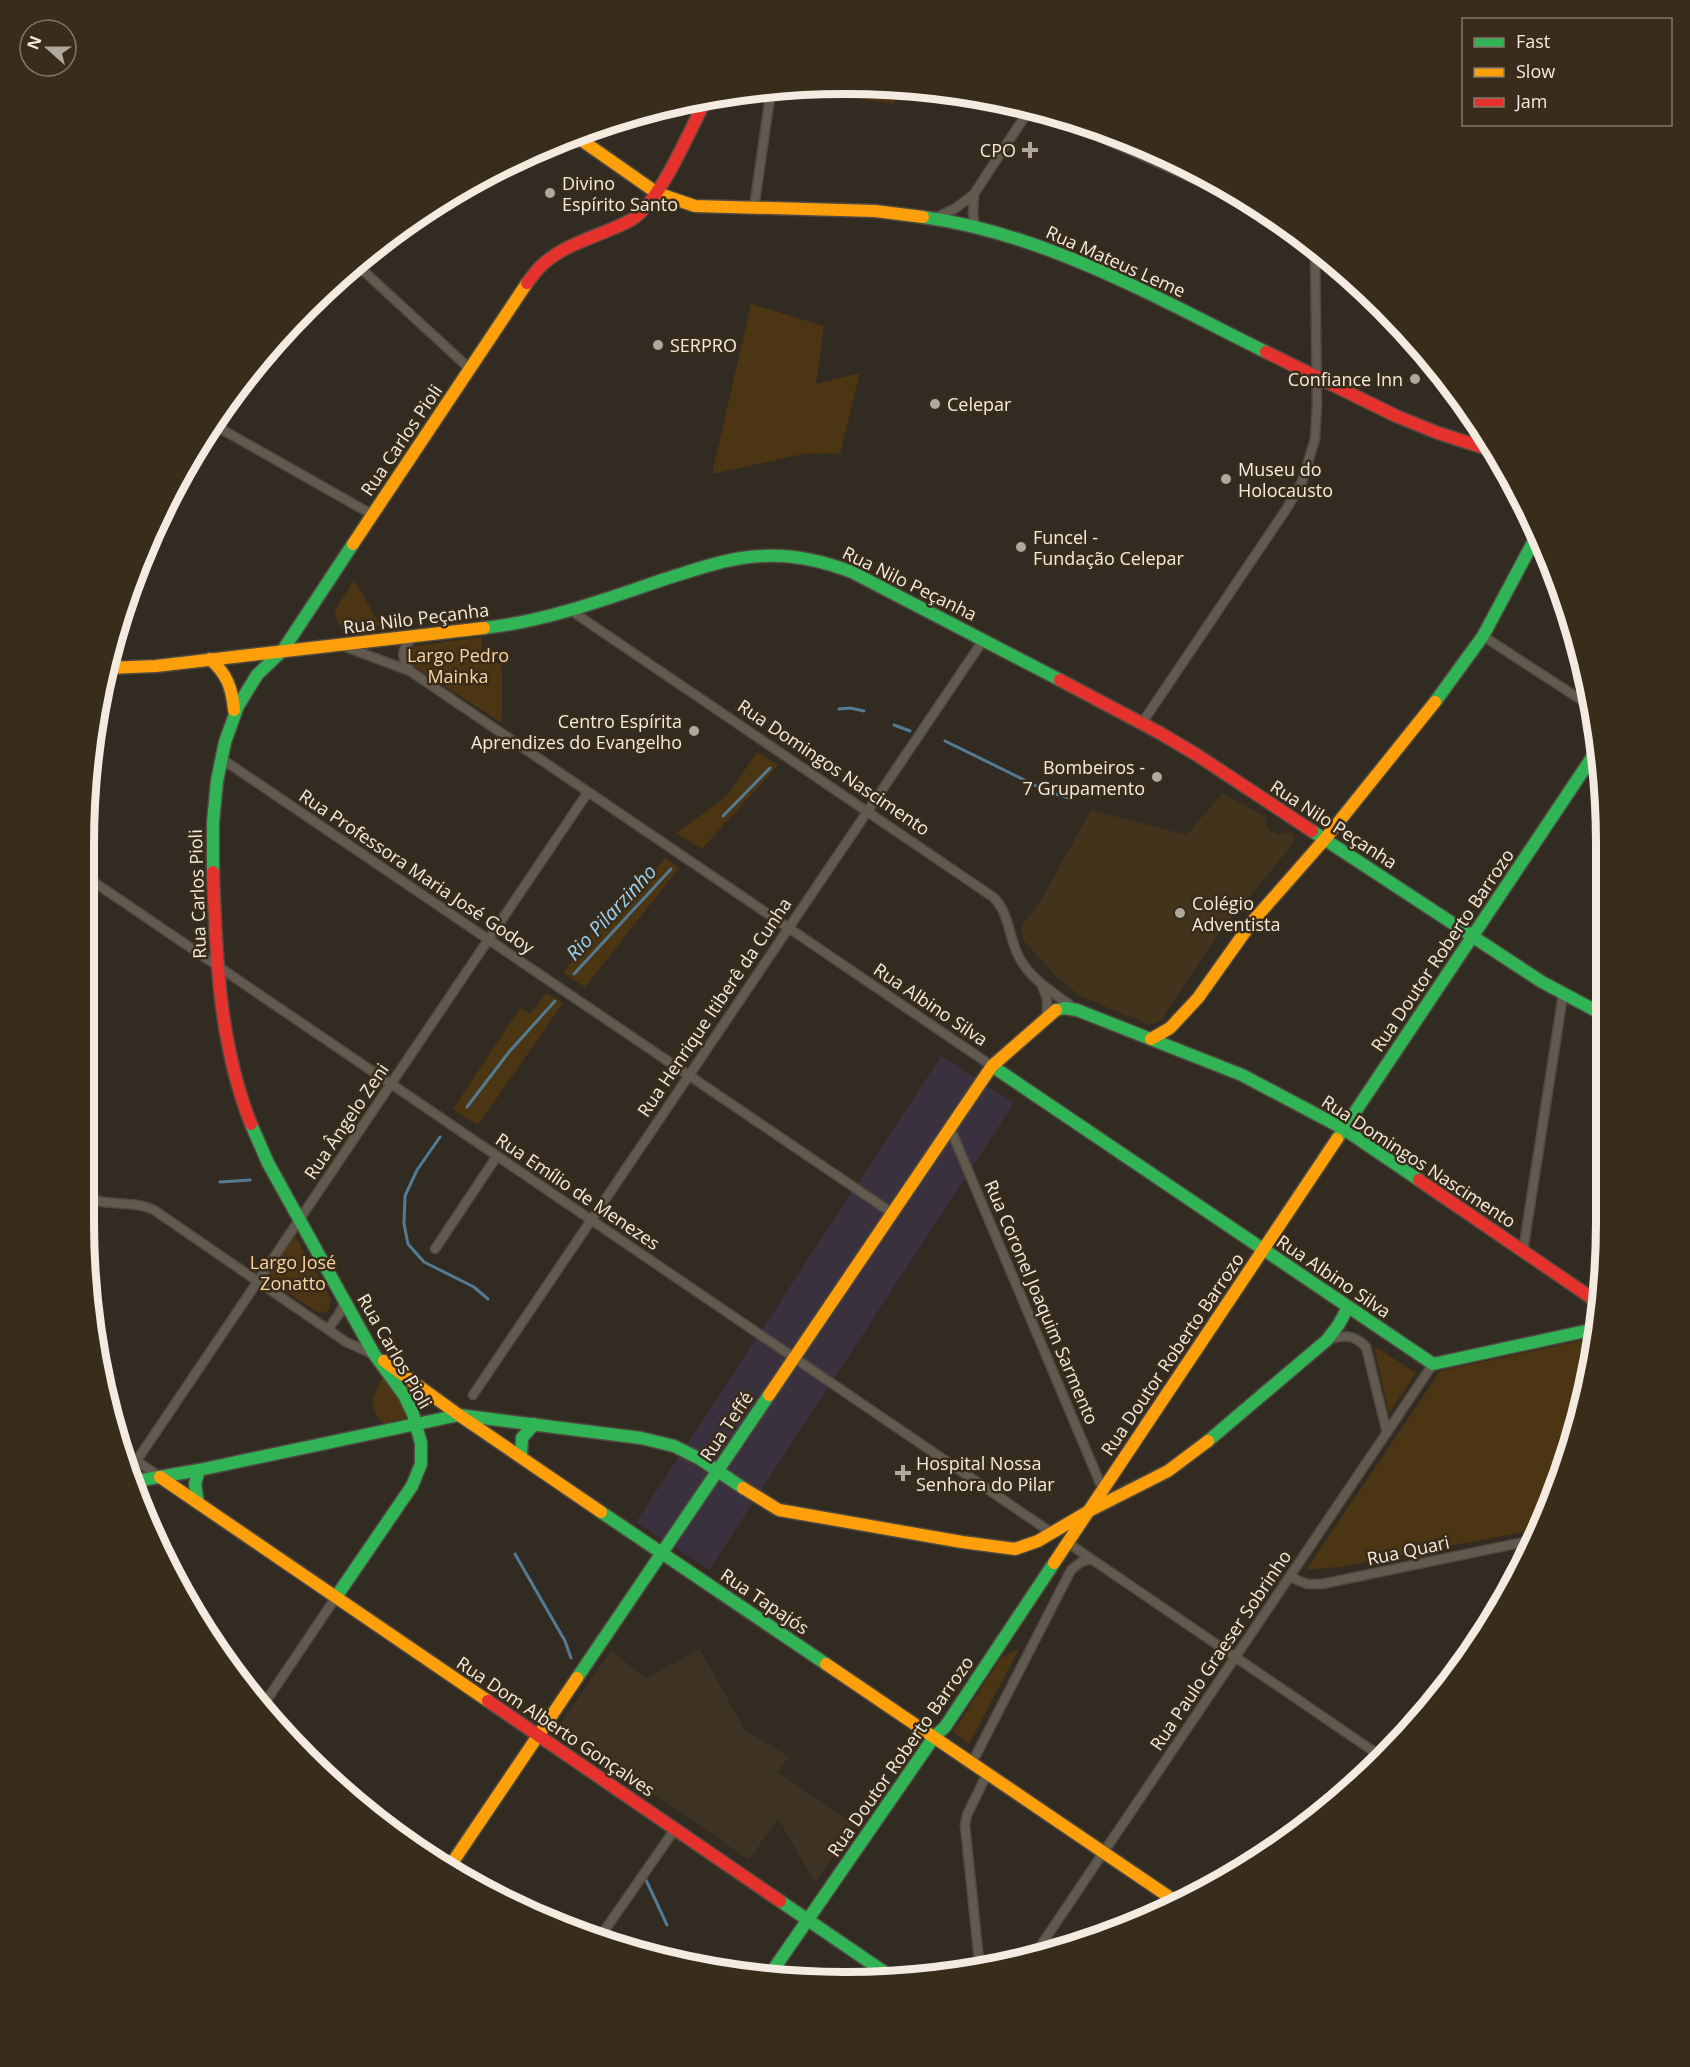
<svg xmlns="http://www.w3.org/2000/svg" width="1690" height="2067" viewBox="0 0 1690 2067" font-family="'Open Sans',sans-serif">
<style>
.commercial{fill:#39313e}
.industrial{fill:#3e3224}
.built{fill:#42331d}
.green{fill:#4b3512}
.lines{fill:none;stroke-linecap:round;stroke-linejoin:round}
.stream{stroke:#537b93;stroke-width:3}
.street-casing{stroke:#4f4941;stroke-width:11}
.fast-casing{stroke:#4f4941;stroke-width:15}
.slow-casing{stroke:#4f4941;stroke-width:15}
.jam-casing{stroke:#4f4941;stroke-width:15}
.street{stroke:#635a4f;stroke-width:8}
.fast{stroke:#30b455;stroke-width:12}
.slow{stroke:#ff9f0a;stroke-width:12}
.jam{stroke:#e5322d;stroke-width:12}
.poi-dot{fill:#afa89d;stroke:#392c1a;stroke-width:2}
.labels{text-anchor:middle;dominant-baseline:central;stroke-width:5;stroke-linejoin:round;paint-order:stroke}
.poi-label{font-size:18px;fill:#f3ebe0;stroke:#392c1a;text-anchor:start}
.street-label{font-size:18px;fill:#f3ebe0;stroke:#392c1a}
.park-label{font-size:18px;fill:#f9d4a3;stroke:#392c1a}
.water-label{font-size:20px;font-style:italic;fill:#99d1f5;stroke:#392c1a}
.rim{fill:none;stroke:#f3ebe0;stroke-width:8}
</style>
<rect width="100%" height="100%" fill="#322b21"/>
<path class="commercial" d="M941,1056L1014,1103L709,1570L636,1522Z"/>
<path class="industrial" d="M700,1649L744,1729L789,1757L778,1772L855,1825L815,1883L778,1818L749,1860L558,1726L611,1651L646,1678Z"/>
<path class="built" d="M1222,793L1266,817V827L1278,835L1290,832L1294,835L1293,844L1217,936L1161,1020L1150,1025L1080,996L1057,977L1023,940L1022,926L1042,898L1091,810L1187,835Z"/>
<g class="green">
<path d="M828,87L903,89L893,104L846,96V88Z"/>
<path d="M1074,121L1089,124L1231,190Z"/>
<path d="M751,304L824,326L816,384L860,373L840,454L808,453L712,474Z"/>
<path d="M354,580L381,626L348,632C339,627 336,620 335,610Z"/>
<path d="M482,637L481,653L502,666V723L413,666C407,658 408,654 414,646Z"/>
<path d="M757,752L778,765L702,849L676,833L727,796Z"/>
<path d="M665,858L679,868L585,987L563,973L601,919L609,923Z"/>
<path d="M546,993L563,1003L478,1125L453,1109L520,1008L530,1014Z"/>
<path d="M295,1236L331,1299L329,1309L325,1313L317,1312L266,1278Z"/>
<path d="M1593,1338L1580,1419L1539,1529L1339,1567L1306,1570L1440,1371Z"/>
<path d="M1374,1346L1416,1373L1389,1413Z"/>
<path d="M382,1378L398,1394L410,1418L384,1423C365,1408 374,1396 382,1378Z"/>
<path d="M1019,1649L969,1744L953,1732L1001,1658Z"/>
</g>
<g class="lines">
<g class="stream">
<path d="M839,709L850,708L864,711"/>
<path d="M894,725L910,731"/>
<path d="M945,741L1049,792L1069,798"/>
<path d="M723,816L770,768"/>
<path d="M574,974L671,869"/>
<path d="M467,1107L509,1052L555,1001"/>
<path d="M440,1137L417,1170L405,1196L404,1224L408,1244L424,1262L474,1287L488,1299"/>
<path d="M220,1182L250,1180"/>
<path d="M515,1554L565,1641L571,1658"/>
<path d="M646,1880L667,1925"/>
</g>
<g class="street-casing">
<g id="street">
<path d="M1051,115L1250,204"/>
<path d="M974,194L973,213L975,228"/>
<path d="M754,208L771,90"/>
<path d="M935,218L956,208L974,194L1029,110"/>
<path d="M357,265L470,369"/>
<path d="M240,389L352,269"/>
<path d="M214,425L373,515"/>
<path d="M570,610L993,897C1010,913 1008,937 1019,957C1030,979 1054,993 1074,1008"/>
<path d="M1483,636L1589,705"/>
<path d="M343,646L410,671L992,1066"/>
<path d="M410,671C400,655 401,650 414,636"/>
<path d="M1142,723L1287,508L1302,482L1315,439L1317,405L1315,250"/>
<path d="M222,759L892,1213"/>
<path d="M85,876L1052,1533"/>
<path d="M1042,985L1047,999V1016"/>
<path d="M1594,1010L1604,995"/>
<path d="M950,1128L1103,1490"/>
<path d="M84,1196C107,1208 131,1199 154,1210L346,1342L373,1354"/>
<path d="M435,1249L497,1156"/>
<path d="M1523,1251L1563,995"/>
<path d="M328,1329L339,1314L345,1301"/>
<path d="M1328,1340C1344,1335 1354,1334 1366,1347L1387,1433"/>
<path d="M473,1395L984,639"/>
<path d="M124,1452L160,1477"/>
<path d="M131,1469L588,792"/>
<path d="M1068,1543L1379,1755"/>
<path d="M1290,1577L1307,1584H1322L1534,1540"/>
<path d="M264,1704L336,1597"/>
<path d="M972,1763L1071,1570L1081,1562L1091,1559"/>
<path d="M600,1937L675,1829"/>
<path d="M1035,1954L1433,1364"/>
<path d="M980,1970L965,1825L967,1815L987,1774"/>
</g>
</g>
<g class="fast-casing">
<g id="fast">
<path d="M923,217C1046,234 1157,298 1266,352"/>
<path d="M484,628C547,621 606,599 665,579C698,569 729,557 763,556C794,554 823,561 852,572L1060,680"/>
<path d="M1435,702L1483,636L1537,535"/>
<path d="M1312,831L1542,982L1604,1015"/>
<path d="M213,872V822L217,781L225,742L238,706L257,675L283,650L353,544"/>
<path d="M1056,1010L1065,1008L1077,1010L1242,1075L1344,1129L1419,1180"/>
<path d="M992,1066L1433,1364L1595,1329"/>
<path d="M251,1124L268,1163L374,1354L404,1395L413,1414L421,1443V1464L412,1486L336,1597"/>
<path d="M1337,1139L1597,750"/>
<path d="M1208,1441L1327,1340L1339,1324L1348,1307"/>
<path d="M521,1456L522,1438L534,1424"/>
<path d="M136,1481L199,1470L459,1415L641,1438L674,1446L700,1459L743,1488"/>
<path d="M198,1503L195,1484L199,1470"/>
<path d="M601,1512L826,1664"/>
<path d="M577,1678L769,1395"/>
<path d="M780,1901L893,1978"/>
<path d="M771,1973L934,1737L945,1727L1054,1563"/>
</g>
</g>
<g class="slow-casing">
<g id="slow">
<path d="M577,137L657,193L695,206L875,211L923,217"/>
<path d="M353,544L527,283"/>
<path d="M210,659C227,674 232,688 234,710"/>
<path d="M107,668L156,666L484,628"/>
<path d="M1151,1039L1170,1028L1198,998L1252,922L1325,839L1435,702"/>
<path d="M384,1361L459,1415L601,1512"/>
<path d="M769,1395L992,1066L1056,1010"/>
<path d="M160,1477L488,1701"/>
<path d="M743,1488L779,1510L962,1542L1015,1549L1038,1541L1089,1511L1168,1471L1208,1441"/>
<path d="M1054,1563L1337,1139"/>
<path d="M826,1664L1181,1905"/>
<path d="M448,1869L577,1678"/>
</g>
</g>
<g class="jam-casing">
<g id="jam">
<path d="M527,283C531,278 536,271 541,266C566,242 602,236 631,220C659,204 689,132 705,101"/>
<path d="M1266,352L1396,416L1438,433L1491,450"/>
<path d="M1060,680L1160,733L1197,755L1312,831"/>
<path d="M213,872C216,956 219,1044 251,1124"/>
<path d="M1419,1180L1599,1303"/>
<path d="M488,1701L780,1901"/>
</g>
</g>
<use href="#street" class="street"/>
<use href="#fast" class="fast"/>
<use href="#slow" class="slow"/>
<use href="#jam" class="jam"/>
</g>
<g class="poi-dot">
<path d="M1027 141h6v6h6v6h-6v6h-6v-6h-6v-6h6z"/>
<circle cx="550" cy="193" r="6"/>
<circle cx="658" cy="345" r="6"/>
<circle cx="1415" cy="379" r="6"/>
<circle cx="935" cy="404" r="6"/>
<circle cx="1226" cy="479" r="6"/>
<circle cx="1021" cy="547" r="6"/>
<circle cx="694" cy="731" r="6"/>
<circle cx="1157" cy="777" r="6"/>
<circle cx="1180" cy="913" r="6"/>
<path d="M900 1464h6v6h6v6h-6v6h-6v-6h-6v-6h6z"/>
</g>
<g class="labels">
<g class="poi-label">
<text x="1016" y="150" text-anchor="end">CPO</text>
<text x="562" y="183">Divino<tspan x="562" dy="21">Espírito Santo</tspan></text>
<text x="670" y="345">SERPRO</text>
<text x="1403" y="379" text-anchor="end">Confiance Inn</text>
<text x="947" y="404">Celepar</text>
<text x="1238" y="469">Museu do<tspan x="1238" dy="21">Holocausto</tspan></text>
<text x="1033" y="537">Funcel -<tspan x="1033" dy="21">Fundação Celepar</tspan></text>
<text x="682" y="721" text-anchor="end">Centro Espírita<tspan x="682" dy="21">Aprendizes do Evangelho</tspan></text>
<text x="1145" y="767" text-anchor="end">Bombeiros -<tspan x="1145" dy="21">7 Grupamento</tspan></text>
<text x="1192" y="903">Colégio<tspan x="1192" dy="21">Adventista</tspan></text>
<text x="916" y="1463">Hospital Nossa<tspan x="916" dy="21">Senhora do Pilar</tspan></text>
</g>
<g class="street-label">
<text transform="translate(1116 261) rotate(24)">Rua Mateus Leme</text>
<text transform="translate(401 440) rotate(-56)">Rua Carlos Pioli</text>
<text transform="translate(910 583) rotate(26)">Rua Nilo Peçanha</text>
<text transform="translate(416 618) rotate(-7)">Rua Nilo Peçanha</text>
<text transform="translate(834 767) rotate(34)">Rua Domingos Nascimento</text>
<text transform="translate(1334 824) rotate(33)">Rua Nilo Peçanha</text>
<text transform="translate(417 871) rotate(34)">Rua Professora Maria José Godoy</text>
<text transform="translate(197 894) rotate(-92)">Rua Carlos Pioli</text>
<text transform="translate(1442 950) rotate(-56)">Rua Doutor Roberto Barrozo</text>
<text transform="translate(931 1004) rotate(34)">Rua Albino Silva</text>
<text transform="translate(714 1007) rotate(-56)">Rua Henrique Itiberê da Cunha</text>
<text transform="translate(346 1121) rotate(-56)">Rua Ângelo Zeni</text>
<text transform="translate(1419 1161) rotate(33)">Rua Domingos Nascimento</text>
<text transform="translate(578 1191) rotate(34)">Rua Emílio de Menezes</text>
<text transform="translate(1334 1276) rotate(34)">Rua Albino Silva</text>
<text transform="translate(1042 1302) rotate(67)">Rua Coronel Joaquim Sarmento</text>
<text transform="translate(395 1351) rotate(60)">Rua Carlos Pioli</text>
<text transform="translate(1172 1354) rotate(-56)">Rua Doutor Roberto Barrozo</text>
<text transform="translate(726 1426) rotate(-56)">Rua Teffé</text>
<text transform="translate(1408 1550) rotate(-12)">Rua Quari</text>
<text transform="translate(765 1601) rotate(34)">Rua Tapajós</text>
<text transform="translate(1220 1650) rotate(-56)">Rua Paulo Graeser Sobrinho</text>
<text transform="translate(556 1726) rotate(34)">Rua Dom Alberto Gonçalves</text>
<text transform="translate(900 1756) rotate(-55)">Rua Doutor Roberto Barrozo</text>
</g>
<g class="park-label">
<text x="458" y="655">Largo Pedro<tspan x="458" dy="21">Mainka</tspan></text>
<text x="293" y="1262">Largo José<tspan x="293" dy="21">Zonatto</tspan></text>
</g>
<g class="water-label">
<text transform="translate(611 912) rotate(-47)">Rio Pilarzinho</text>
</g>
</g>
<path d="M0 0H1690V2067H0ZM844 94H846A750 750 0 0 1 1596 844V1222A750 750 0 0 1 846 1972H844A750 750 0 0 1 94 1222V844A750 750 0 0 1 844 94Z" fill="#392c1a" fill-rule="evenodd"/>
<path class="rim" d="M844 94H846A750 750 0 0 1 1596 844V1222A750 750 0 0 1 846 1972H844A750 750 0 0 1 94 1222V844A750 750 0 0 1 844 94Z"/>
<rect x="1462" y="18" width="210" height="108" fill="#392c1a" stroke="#837869" stroke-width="1.5"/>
<rect x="1474" y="38" width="30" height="9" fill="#30b455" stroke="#837869" stroke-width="1.5"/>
<text x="1516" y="48" font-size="18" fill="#f3ebe0">Fast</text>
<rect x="1474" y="68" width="30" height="9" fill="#ff9f0a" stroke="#837869" stroke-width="1.5"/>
<text x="1516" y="78" font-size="18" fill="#f3ebe0">Slow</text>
<rect x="1474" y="98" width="30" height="9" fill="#e5322d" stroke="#837869" stroke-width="1.5"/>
<text x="1516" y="108" font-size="18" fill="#f3ebe0">Jam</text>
<g transform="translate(48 48) rotate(291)"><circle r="28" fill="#392c1a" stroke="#837869" stroke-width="1.5"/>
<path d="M0-4.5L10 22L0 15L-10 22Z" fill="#afa89d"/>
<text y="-9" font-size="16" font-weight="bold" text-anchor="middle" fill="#f3ebe0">N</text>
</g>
</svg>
